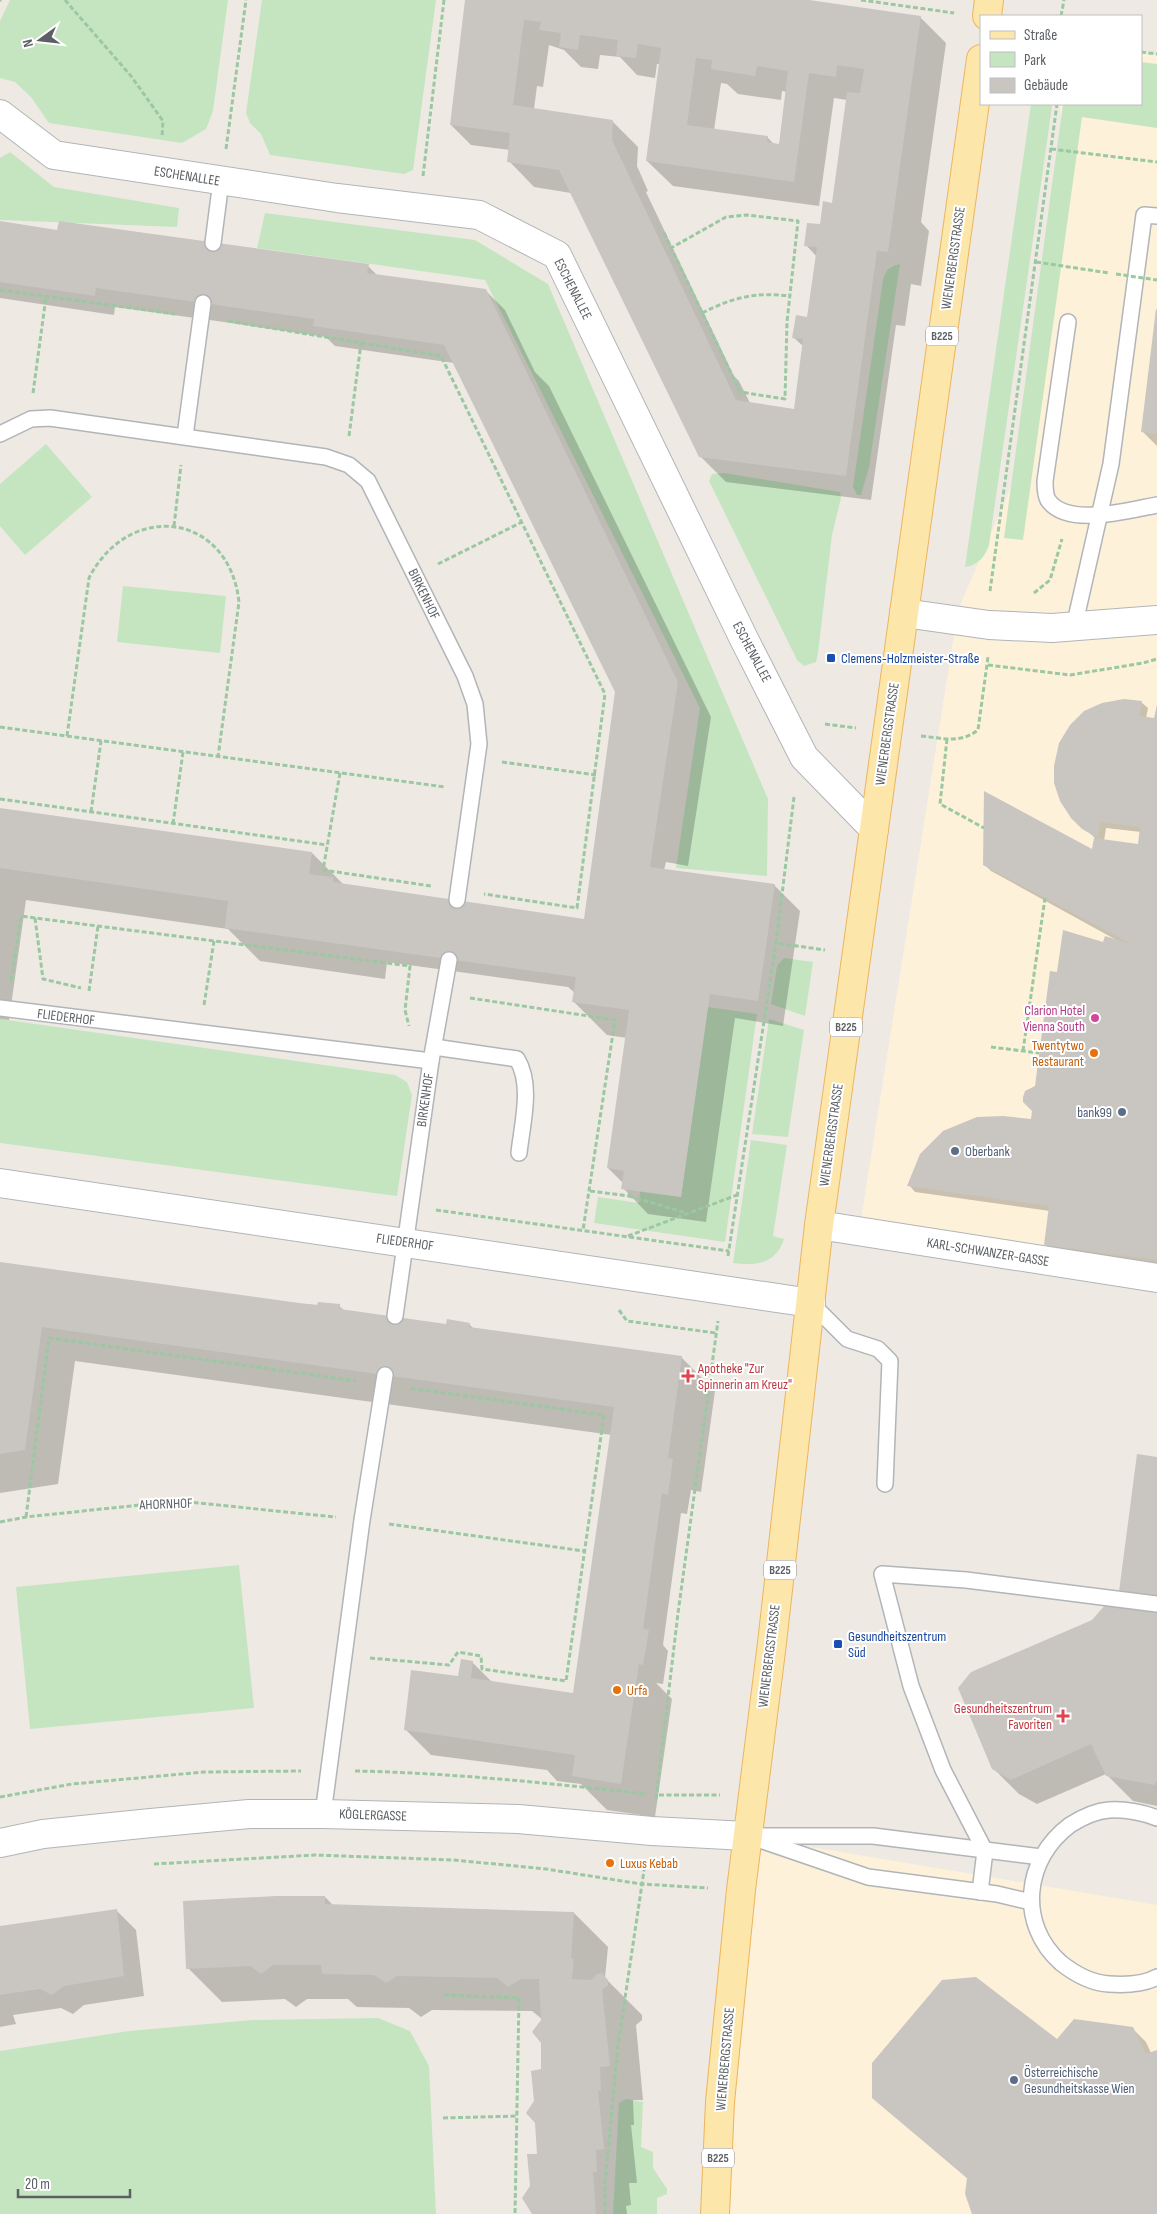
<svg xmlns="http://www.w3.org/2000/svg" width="1157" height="2214" viewBox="0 0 1157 2214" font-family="'Sofia Sans Condensed',sans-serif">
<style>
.commercial{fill:#fdf1da}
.green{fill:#c5e5c1}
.shadow{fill:#0003;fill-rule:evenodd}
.building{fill:#c9c5c1;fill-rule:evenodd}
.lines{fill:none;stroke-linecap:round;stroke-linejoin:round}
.lane-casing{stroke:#b1b5b8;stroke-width:18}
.street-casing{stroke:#b1b5b8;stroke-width:30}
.primary-casing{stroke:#edb45d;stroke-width:30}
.path{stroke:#9bc8a3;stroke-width:3;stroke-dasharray:5 2.5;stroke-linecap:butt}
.lane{stroke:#fff;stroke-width:15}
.street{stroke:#fff;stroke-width:28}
.primary{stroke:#fce6aa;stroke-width:28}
.path-bridge{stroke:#9bc8a3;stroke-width:3;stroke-dasharray:5 2.5;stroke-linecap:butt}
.transit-dot{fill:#1a4fb4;stroke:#fff;stroke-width:2}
.hotel-dot{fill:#d1479c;stroke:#fff;stroke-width:2}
.food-dot{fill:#e8710a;stroke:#fff;stroke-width:2}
.service-dot{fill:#5c6f8a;stroke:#fff;stroke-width:2}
.health-dot{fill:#e0444e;stroke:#fff;stroke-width:2}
.labels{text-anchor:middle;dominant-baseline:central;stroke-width:4;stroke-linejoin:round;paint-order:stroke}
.shield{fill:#fff;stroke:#8d9092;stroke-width:1}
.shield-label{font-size:12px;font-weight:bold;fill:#5c6064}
.street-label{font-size:14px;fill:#5c6064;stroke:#fff}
.transit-label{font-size:14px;fill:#164399;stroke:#fff;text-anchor:start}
.hotel-label{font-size:14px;fill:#b23c85;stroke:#fff;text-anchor:end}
.food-label{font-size:14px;fill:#c56008;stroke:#fff;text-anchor:start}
.service-label{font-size:14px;fill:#4e5e75;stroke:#fff;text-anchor:start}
.health-label{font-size:14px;fill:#be3a42;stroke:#fff;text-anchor:start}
</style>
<rect width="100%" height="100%" fill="#eeeae3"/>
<g class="commercial">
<path d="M1141,54L1157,55V1277L859,1232L958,610L1020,466L1063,142L1060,104H1141Z"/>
<path d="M746,1836L1157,1905V2214H715Z"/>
</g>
<g class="green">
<path d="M10,0H228L213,111L206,129L182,143L49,123L31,97L15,82L0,78V21Z"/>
<path d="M262,0H436L413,170L404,174L270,155L261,134L250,123L246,113Z"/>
<path d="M1141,62L1157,64V128L1082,117L1023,540L1004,538L1063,104H1141Z"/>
<path d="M1031,104H1051L1052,107L989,545C985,557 978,565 965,567Z"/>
<path d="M10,152L54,187L179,208L177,227L0,220V158Z"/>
<path d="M265,213L475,240L548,284L768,799L767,876L676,868L700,708L485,280L257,248Z"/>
<path d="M900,264L869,467L861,495H857L853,487L883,280C886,269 889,267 900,264Z"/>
<path d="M46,444L92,497L25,555L0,526V484Z"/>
<path d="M724,473L840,492L841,498L832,535L818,653L816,662L804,666L797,660L709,481L712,474Z"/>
<path d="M123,586L226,596L220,653L117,642Z"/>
<path d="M784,958L813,962L805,1016L771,1004L777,966Z"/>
<path d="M708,1007L757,1014L725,1242L594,1223L598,1197L639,1203L640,1191L681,1197Z"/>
<path d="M0,1019L395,1075L407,1082L412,1095L397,1196L0,1143Z"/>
<path d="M769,1019L804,1030L788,1137L752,1134Z"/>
<path d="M751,1140L787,1145L773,1236L784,1239C776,1264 756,1266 733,1263Z"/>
<path d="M239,1565L254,1708L30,1729L16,1587Z"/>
<path d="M378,2018L410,2031L429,2066L436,2214H0V2051L129,2031L252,2020Z"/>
<path d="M626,2099L643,2102L641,2147L653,2152V2168L667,2189V2194L657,2198V2214H613L619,2103Z"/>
</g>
<g class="shadow">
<path d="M466,0H799L920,17L946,43L921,222L929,231L921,286L911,284L905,326L896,325L871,500L726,482L700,456L571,193L534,187L509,161L510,150L471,145L451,125ZM549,45L564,50L581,67L598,69L600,55L620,57L637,75L655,78L657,64H660L647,161L673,186L819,206L834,98L847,100L833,204L821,226L806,245L817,257L808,318L793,337L804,347L795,410L750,403L739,381L734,376L646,192L648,191L637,166L638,147L613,122L534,109L537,86L543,87ZM721,83L727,84L738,94L781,100L782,91L787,92L780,145L774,144L767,137L714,130Z"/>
<path d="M0,223L58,231L368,266L377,275L485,290L505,310L535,372L549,386L711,717L688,866L666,862L664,870L774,885L800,911L783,1026L735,1018L706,1222L648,1214L623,1188V1183L608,1168L627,1038L607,1035L573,1001L575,993L568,987L387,962L385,979L260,961L228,929L26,900L9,1020L0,1019V810L312,853L344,885L585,920L616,692L454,363L335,346L326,337L224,322L115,307L114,315L0,298Z"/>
<path d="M1157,309V446L1142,431Z"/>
<path d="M1141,702L1148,708L1146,718L1155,720L1157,705V1265L1052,1251L1045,1244L1050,1211L915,1192L909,1185L1032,1121L1036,1086L1058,973L1104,944L1120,942L991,871L984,864L1093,851L1095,838L1072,817ZM1106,828L1141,832L1139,846L1104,841Z"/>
<path d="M0,1263L298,1304L339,1306L345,1311L447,1325L469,1324L473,1328L681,1357L715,1391L701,1492L691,1490L687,1514L681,1513L663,1645L668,1651L663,1684L656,1683L672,1699L655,1817L607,1810L581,1784L557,1781L547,1770L431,1755L405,1729L472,1662L493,1683L574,1694L612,1435L75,1361L58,1484L0,1493Z"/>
<path d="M1157,1458V1806L1133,1801L1106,1774L1037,1804L1019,1794L993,1768L1120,1609Z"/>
<path d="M325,1897L334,1906L574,1913L608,1947L605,1978L642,2015V2020L636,2025L643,2100H633L634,2125H631L637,2183H629L631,2205L626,2206L627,2214H533L531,2186L538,2155L535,2101L543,2071L542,2019L532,2011L432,2010L421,2017L409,2008L357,2007L348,1999H307L296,2007L285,1999L222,2002L188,1968Z"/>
<path d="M116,1910L136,1930L144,1996L84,2005L73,2014L61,2008L13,2015L16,2024L0,2027V1927Z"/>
<path d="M1132,2028L1146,2042L1151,2053L1157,2051V2214H973L968,2179L873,2097L1057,2040Z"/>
</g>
<g class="building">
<path d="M465,0H809L921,16L888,252L877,251L846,476L699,457L559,170L507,162L510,133L450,125ZM524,20L541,22L539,30L561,33L559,47L578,50L580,35L618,40L616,56L636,58L638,44L661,48L646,161L794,182L809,73L836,77L837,65L864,69L860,93L847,92L832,203L823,201L820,224L807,223L804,246L817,247L807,317L796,315L792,338L803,339L794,409L736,400L612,140L613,120L513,105ZM696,58L712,60L711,69L755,76L757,66L788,71L779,144L767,142L768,136L687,125Z"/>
<path d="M0,221L57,230L59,221L369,264L367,273L486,289L678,682L650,867L775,884L758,1001L710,994L681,1197L621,1189L624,1171L607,1168L629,1010L572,1002L576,977L225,928L228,901L0,868V808L312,852L309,874L333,877V882L584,919L615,692L444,345L313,326L314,319L203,303L96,288L95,296L0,282Z"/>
<path d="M1156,309L1157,310V434L1141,432Z"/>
<path d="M1124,699L1142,701L1139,716L1154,718L1157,705V1260L1044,1245L1049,1206L907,1186L920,1154L943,1131L977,1117L1003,1116L1031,1119L1032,1111L1023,1102V1097L1025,1091L1035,1086L1050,971L1057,972L1063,930L1103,942L1105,936L1131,944L983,865L984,791L1092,849L1094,838L1138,844L1140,827L1100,822L1098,838L1082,829L1071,818L1060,801L1054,783V766L1059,743L1070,725L1084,711L1102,703Z"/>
<path d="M0,1262L299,1303L317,1305L318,1302L340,1304V1309L446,1324L447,1319L470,1323L469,1327L682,1356L668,1458L673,1459L668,1495L662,1493L643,1629L649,1630L643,1665L639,1664L621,1784L572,1776L575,1755L404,1730L411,1670L458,1676L461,1659L473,1661L471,1678L573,1693L614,1407L42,1327L25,1450L0,1454Z"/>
<path d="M1137,1454L1157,1457V1781L1154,1785L1106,1776L1091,1744L1011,1780L992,1769L958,1688L971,1672L1092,1620L1105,1605L1117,1607Z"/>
<path d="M276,1896H325V1904L574,1912L571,1958L574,1959L572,1979L591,1980L597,1974L602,1973L608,1980V1985L602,1990L610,2066L600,2067L601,2091H598L604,2149L596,2150L597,2172H593L596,2214H532L522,2198L530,2186L527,2154H537L535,2123L526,2113L534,2101L531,2071L541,2069V2043L532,2032L541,2020L539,1979H521L508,1987L497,1978L397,1976L386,1983L374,1975L322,1974L321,1965H273L261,1974L250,1966L186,1969L183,1901Z"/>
<path d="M117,1909L124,1976L64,1986L52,1995L40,1989L0,1995V1926Z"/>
<path d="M976,1977L1057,2039L1074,2019L1133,2027L1146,2054L1157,2050V2214H972L965,2194L967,2178L872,2098V2063L942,1980Z"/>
</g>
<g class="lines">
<g class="lane-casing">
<g id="lane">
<path d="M213,243L221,181"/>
<path d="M1068,322L1045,481C1045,486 1045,495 1048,500C1067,528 1129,510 1157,505"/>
<path d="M0,434L31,419L50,418L326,457L349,465L368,481L465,676L475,704L479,744L457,900"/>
<path d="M185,436L203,303"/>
<path d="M1074,627L1111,464L1144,215L1157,216"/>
<path d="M0,1008L431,1061"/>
<path d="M434,1047L517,1059C533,1085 522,1124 519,1153"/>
<path d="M811,1303L847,1339L878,1349L890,1361L885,1484"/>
<path d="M395,1316L431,1061L449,960"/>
<path d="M323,1814L362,1520L385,1375"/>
<path d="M1157,1818C1141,1812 1126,1809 1109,1810C1096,1811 1081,1818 1070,1825C1024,1859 1017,1924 1061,1963C1075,1974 1091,1983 1109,1984C1124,1985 1143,1985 1157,1977"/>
<path d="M746,1836H873L1041,1857"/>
<path d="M760,1840L868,1877L997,1894L1031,1902"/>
<path d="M980,1892L985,1851L943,1770L911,1686L882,1574L966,1580L1157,1604"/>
</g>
</g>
<g class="street-casing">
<g id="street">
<path d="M0,114L54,155L337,198L479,215L557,255L744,639L804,757L874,829"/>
<path d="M904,613L989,625L1052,628L1157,620"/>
<path d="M0,1183L811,1303"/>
<path d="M819,1225L1157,1278"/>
<path d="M0,1843L43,1834L151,1823L249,1814H323L518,1819L652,1831L746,1836"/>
</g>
</g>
<g class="primary-casing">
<g id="primary">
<path d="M987,16L989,0"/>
<path d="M715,2214L720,2102L741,1890L772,1643L819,1225L981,59"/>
</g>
</g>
<g class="path">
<path d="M65,0L131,76L163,121L162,137"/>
<path d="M861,0L954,13"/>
<path d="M0,1L1,0"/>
<path d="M1061,16L1064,0"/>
<path d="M1141,52L1157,54"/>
<path d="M226,149L246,0"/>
<path d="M1051,149L1157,162"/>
<path d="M423,176L444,0"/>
<path d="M664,233L677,260L740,392L785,399L787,322L798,221L747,215L726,217L671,248"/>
<path d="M1036,262L1109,273"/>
<path d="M0,290L175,314"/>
<path d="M702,313C734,297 755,292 790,296"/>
<path d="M228,321L441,356L605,694L577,908L484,894"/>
<path d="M33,393L46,297"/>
<path d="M349,436L361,343"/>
<path d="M174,526L181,465"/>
<path d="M438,564L522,522"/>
<path d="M990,591L1057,104"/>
<path d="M1034,593L1050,580L1062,539"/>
<path d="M988,665L1070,675L1143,663L1157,659"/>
<path d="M825,724L856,728"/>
<path d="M0,727L445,787"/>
<path d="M67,736L89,578C129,500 229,512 239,602L218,757"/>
<path d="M921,736C942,738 960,744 978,730L988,657"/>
<path d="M947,739L940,804L984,828"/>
<path d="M502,762L596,775"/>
<path d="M340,773L323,870L431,886"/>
<path d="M794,797L776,943L825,950"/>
<path d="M0,799L327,845"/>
<path d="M91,812L101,741"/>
<path d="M173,824L183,752"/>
<path d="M35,918L43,979L81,988"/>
<path d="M11,981L21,916L35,918L410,966L405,1010L409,1026"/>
<path d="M89,991L98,926"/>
<path d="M470,998L615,1020L583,1230"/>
<path d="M204,1005L214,941"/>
<path d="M991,1047L1039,1053"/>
<path d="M1023,1051L1045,898"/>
<path d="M590,1191L629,1196L630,1190"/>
<path d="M629,1196L686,1213"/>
<path d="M436,1210L729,1251"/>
<path d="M628,1236L737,1195"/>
<path d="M728,1256L776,943"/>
<path d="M619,1310L627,1321L716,1333"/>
<path d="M26,1517L49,1338L356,1381"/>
<path d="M0,1522L26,1517L178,1501L336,1517"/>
<path d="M389,1524L584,1551"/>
<path d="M370,1658L449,1665L458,1652L481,1656L482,1669L566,1681L604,1415L409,1388"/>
<path d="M355,1771C452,1773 549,1783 645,1794"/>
<path d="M659,1795H720"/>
<path d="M0,1797L72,1784L204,1772L301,1771"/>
<path d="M656,1799L678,1613L718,1321"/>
<path d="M154,1864L315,1855L454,1860L546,1869L641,1884L708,1888"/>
<path d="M444,1995L519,1998L515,2214"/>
<path d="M443,2118L517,2116"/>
<path d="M605,2214V2183L618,2045L645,1864"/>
</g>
<use href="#lane" class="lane"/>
<use href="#street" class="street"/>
<use href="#primary" class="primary"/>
<path class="path-bridge" d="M1116,274L1157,280"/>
</g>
<g class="transit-dot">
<rect x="826" y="653" width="10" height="10" rx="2.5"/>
<rect x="833" y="1639" width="10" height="10" rx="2.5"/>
</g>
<circle class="hotel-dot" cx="1095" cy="1018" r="5"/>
<g class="food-dot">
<circle cx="1094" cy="1053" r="5"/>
<circle cx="617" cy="1690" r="5"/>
<circle cx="610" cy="1863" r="5"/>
</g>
<g class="service-dot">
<circle cx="1122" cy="1112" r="5"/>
<circle cx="955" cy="1151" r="5"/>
<circle cx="1014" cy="2080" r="5"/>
</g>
<g class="health-dot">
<path d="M685.5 1368.5h5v5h5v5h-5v5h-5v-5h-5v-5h5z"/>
<path d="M1060.5 1708.5h5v5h5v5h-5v5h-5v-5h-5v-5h5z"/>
</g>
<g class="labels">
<g class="shield">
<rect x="926" y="326.5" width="32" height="19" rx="4"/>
<rect x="830" y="1017.5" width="32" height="19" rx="4"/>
<rect x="764" y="1560.5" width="32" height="19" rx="4"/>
<rect x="702" y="2148.5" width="32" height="19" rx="4"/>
</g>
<g class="shield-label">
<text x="942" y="336">B225</text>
<text x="846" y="1027">B225</text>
<text x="780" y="1570">B225</text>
<text x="718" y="2158">B225</text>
</g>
<g class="street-label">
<text transform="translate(187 176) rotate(9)">ESCHENALLEE</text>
<text transform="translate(953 258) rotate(-82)">WIENERBERGSTRASSE</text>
<text transform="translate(573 289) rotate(63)">ESCHENALLEE</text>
<text transform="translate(424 594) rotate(64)">BIRKENHOF</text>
<text transform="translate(752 652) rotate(62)">ESCHENALLEE</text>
<text transform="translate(887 734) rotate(-82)">WIENERBERGSTRASSE</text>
<text transform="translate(66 1017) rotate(7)">FLIEDERHOF</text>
<text transform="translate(425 1100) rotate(-82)">BIRKENHOF</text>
<text transform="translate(831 1135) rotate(-82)">WIENERBERGSTRASSE</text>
<text transform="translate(405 1242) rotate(8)">FLIEDERHOF</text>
<text transform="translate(988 1252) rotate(9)">KARL-SCHWANZER-GASSE</text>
<text transform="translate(166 1504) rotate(-2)">AHORNHOF</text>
<text transform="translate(769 1656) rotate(-83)">WIENERBERGSTRASSE</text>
<text transform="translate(373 1815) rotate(2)">KÖGLERGASSE</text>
<text transform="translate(725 2059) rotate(-85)">WIENERBERGSTRASSE</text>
</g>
<g class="transit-label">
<text x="841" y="658">Clemens-Holzmeister-Straße</text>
<text x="848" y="1636">Gesundheitszentrum<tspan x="848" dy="16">Süd</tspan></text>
</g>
<g class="hotel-label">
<text x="1085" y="1010">Clarion Hotel<tspan x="1085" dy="16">Vienna South</tspan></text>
</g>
<g class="food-label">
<text x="1084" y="1045" text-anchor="end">Twentytwo<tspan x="1084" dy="16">Restaurant</tspan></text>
<text x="627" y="1690">Urfa</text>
<text x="620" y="1863">Luxus Kebab</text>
</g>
<g class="service-label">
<text x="1112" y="1112" text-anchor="end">bank99</text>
<text x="965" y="1151">Oberbank</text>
<text x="1024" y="2072">Österreichische<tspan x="1024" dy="16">Gesundheitskasse Wien</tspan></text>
</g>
<g class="health-label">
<text x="698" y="1368">Apotheke "Zur<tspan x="698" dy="16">Spinnerin am Kreuz"</tspan></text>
<text x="1052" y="1708" text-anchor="end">Gesundheitszentrum<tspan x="1052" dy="16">Favoriten</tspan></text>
</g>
</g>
<rect x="980" y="15" width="162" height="90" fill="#ffffff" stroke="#bebfc1"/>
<rect x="990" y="31" width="25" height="8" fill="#fce6aa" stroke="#bebfc1"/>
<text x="1024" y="40" font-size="15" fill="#5c6064">Straße</text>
<rect x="990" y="52" width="25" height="15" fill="#c5e5c1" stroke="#bebfc1"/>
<text x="1024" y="65" font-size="15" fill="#5c6064">Park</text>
<rect x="990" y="78" width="25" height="15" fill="#c9c5c1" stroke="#bebfc1"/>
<text x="1024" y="90" font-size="15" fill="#5c6064">Gebäude</text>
<g transform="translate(40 40) rotate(255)" stroke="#ffffff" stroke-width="4" paint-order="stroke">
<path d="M0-4L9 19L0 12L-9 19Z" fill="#5c6064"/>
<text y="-8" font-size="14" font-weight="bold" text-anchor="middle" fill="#5c6064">N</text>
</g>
<path d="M18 2189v8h112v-8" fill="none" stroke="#5c6064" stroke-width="2.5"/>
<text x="25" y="2189" font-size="15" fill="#5c6064" stroke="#ffffff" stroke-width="4" paint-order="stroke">20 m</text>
</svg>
